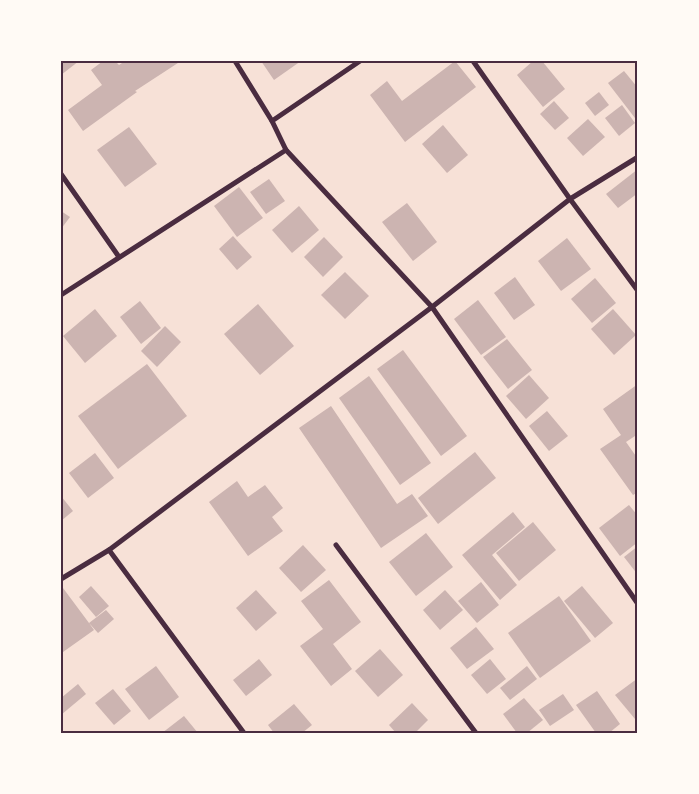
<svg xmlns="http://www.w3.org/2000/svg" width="699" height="794" viewBox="0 0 699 794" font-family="Lato,sans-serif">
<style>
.building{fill:#ccb4b1}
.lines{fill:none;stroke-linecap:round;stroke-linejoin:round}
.minor{stroke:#4a2c40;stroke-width:5}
.neatline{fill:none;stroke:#4a2c40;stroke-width:2}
</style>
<rect width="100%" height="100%" fill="#f7e1d7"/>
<g class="building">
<path d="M61,61H79L61,75Z"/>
<path d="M103,61H115L119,65L125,61H181L135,91L137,92L83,131L68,110L102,85L91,70Z"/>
<path d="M261,61H301L274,80Z"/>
<path d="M455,61L476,87L405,142L370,95L387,81L402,101Z"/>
<path d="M533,61H542L565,89L543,107L517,75Z"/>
<path d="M624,71L638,88V122L608,83Z"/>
<path d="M599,92L609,105L595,116L585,103Z"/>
<path d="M554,101L569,118L555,130L540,114Z"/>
<path d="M622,105L635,123L619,136L605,118Z"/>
<path d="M588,119L605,137L583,156L567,138Z"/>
<path d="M443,125L468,155L447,173L422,144Z"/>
<path d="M129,127L157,164L125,187L97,150Z"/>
<path d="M638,169V193L618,208L606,194Z"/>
<path d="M269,179L285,201L266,214L250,192Z"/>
<path d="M239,187L263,218L237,237L214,206Z"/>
<path d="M407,203L437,242L413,261L382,222Z"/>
<path d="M299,206L319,230L292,253L272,230Z"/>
<path d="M61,211L70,217L61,229Z"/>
<path d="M233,236L252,257L237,270L219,249Z"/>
<path d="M324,237L343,257L323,277L304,257Z"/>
<path d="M567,238L591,269L561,291L538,261Z"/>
<path d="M345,272L369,296L345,319L321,295Z"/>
<path d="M515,277L535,305L514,320L494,293Z"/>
<path d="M595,278L616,303L592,323L571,299Z"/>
<path d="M478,300L506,337L481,355L454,319Z"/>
<path d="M140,301L161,328L141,344L120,317Z"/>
<path d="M258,304L294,346L260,375L224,334Z"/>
<path d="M95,309L117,336L85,363L63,336Z"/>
<path d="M613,309L636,335L614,355L591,329Z"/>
<path d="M165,326L181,342L157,367L141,351Z"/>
<path d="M507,339L532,370L508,389L483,357Z"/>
<path d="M403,350L467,436L441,456L377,369Z"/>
<path d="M147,364L187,416L118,469L78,416Z"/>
<path d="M529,375L549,398L526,419L506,396Z"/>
<path d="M369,376L431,463L400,485L339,398Z"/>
<path d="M638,384V434L626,442L638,459V492L633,495L600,449L621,435L603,409Z"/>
<path d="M331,406L397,504L412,494L428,516L381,548L299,428Z"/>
<path d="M547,411L568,436L549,451L529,426Z"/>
<path d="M475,452L496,478L438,524L418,498Z"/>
<path d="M95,453L114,478L88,498L69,473Z"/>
<path d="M237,481L248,497L265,485L283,508L272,517L283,531L248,556L209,502Z"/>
<path d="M61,496L73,511L61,521Z"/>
<path d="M629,505L638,516V542L620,556L599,528Z"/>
<path d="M513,512L525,527L492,555L517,585L500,600L462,555Z"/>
<path d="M533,522L556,550L519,581L496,553Z"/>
<path d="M426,533L453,567L416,596L389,562Z"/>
<path d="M303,545L326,570L301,592L279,568Z"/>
<path d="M638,546V575L624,557Z"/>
<path d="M329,580L361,622L333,644L352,669L331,686L300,646L323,629L301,601Z"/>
<path d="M481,582L499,605L477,623L458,601Z"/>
<path d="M91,586L109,606L96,617L79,597Z"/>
<path d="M582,586L613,623L595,638L564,601Z"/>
<path d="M63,588L89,623L106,610L114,619L98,633L89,623L94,630L63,652L61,649V589Z"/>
<path d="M256,590L277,613L256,631L236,608Z"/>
<path d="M445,590L463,610L440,630L423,610Z"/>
<path d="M559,596L591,641L540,678L508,633Z"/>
<path d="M476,627L494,649L467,669L450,648Z"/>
<path d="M380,649L403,675L378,697L355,671Z"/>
<path d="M259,659L272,675L246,696L233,680Z"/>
<path d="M490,659L506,679L487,694L471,675Z"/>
<path d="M156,666L179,697L149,720L125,689Z"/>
<path d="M527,666L537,679L510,700L500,688Z"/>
<path d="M638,678V717L635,719L615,695Z"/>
<path d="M78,684L86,694L61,715V698Z"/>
<path d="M113,689L131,711L114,725L95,703Z"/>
<path d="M597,691L620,724L609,733H596L576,705Z"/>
<path d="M563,694L574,710L550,726L539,710Z"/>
<path d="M524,698L543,720L527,733H517L503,714Z"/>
<path d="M412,703L428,720L415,733H396L389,725Z"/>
<path d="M294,704L312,725L302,733H274L268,725Z"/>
<path d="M184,716L198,733H162Z"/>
</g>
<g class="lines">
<g class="minor">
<path d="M235,61L272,121"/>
<path d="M360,61L272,121L286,150L432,307L570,199L473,61"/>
<path d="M638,157L570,199L638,291"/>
<path d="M61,174L119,257"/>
<path d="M61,295L286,150"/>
<path d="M336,545L476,733"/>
<path d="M109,550L244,733"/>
<path d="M61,579L109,550L432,307L638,604"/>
</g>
</g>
<rect width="699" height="794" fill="none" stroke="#fffaf5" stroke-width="125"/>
<rect x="62" y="62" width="574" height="670" class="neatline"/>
</svg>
